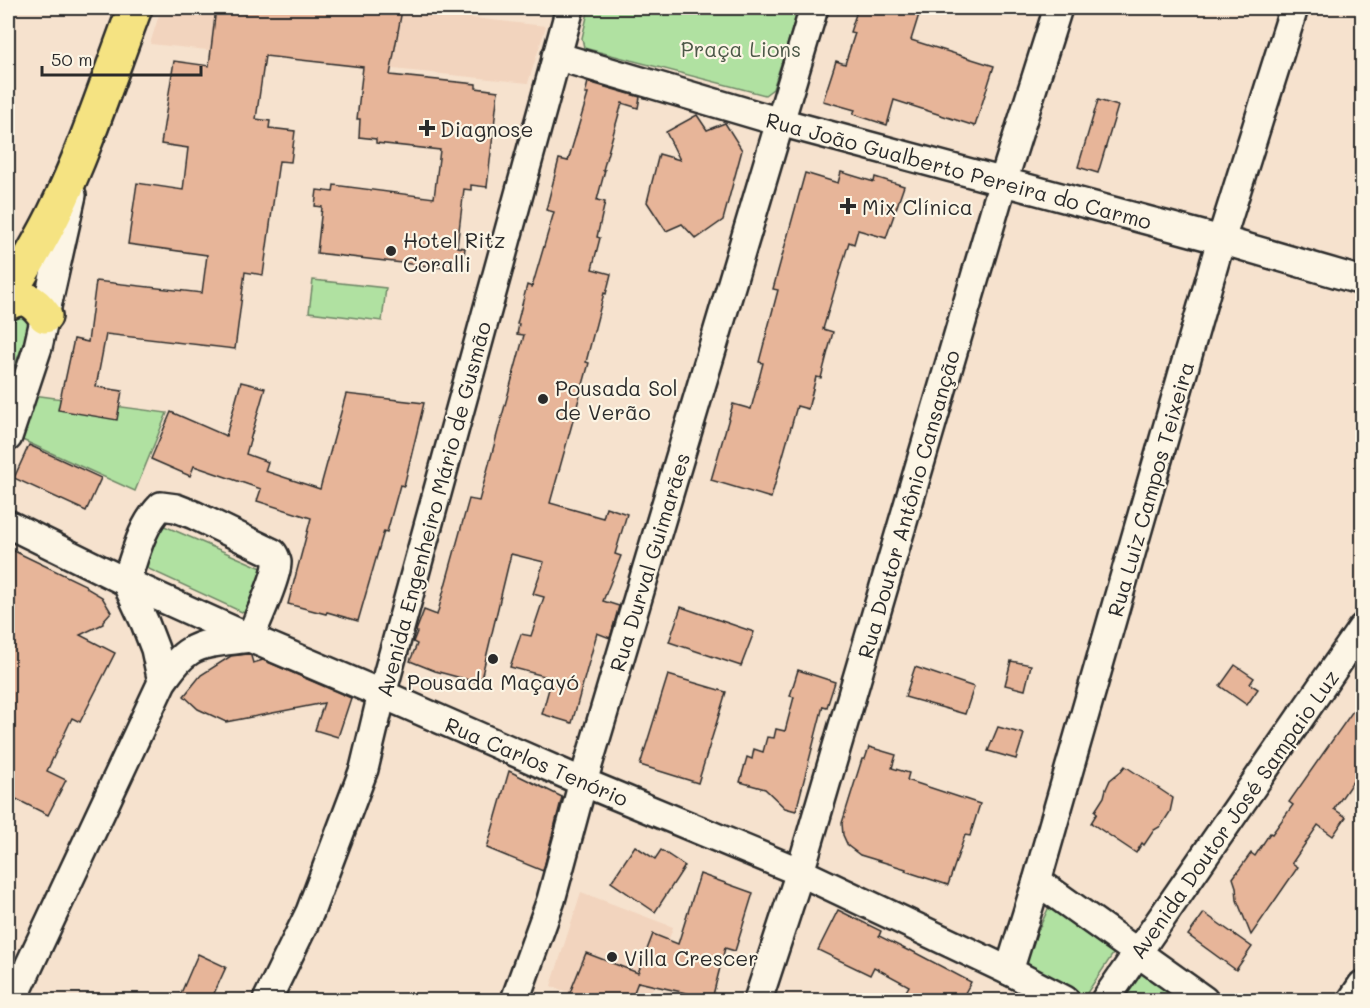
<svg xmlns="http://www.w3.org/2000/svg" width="1370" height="1008" viewBox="0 0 1370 1008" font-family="Mali,sans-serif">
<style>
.built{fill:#f2d4be}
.green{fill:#b0e1a1;stroke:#6e8666;stroke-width:1.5}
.building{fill:#e7b599;stroke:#2b2b2b;stroke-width:1.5}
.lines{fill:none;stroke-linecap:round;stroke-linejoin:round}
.minor-casing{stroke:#2b2b2b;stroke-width:32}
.major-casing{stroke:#2b2b2b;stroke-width:38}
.minor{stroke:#fcf5e5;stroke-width:27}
.major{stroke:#f5e382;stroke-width:33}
.poi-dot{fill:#2b2b2b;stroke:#fcf5e5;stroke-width:2}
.labels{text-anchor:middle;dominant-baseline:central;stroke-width:4.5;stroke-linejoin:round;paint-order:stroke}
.park-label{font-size:21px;fill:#4c5848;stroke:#fcf5e5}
.poi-label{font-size:21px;fill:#2b2b2b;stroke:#fcf5e5;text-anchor:start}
.street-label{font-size:21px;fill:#2b2b2b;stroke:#fcf5e5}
</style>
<rect width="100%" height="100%" fill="#f6e2ce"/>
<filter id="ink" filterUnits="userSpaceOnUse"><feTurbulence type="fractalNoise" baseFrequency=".0167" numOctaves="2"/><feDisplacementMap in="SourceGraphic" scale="12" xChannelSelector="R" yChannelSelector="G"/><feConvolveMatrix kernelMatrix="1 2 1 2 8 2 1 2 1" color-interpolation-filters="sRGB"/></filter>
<g filter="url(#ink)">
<g class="built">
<path d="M161,8H379L546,26L528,83L150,44Z"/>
<path d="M581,892L673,927L649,1000H590L551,986Z"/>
</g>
<g class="green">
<path d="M589,8H799L773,89L765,95L584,48L582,38Z"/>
<path d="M313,280L386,288L382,321L309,312Z"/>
<path d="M8,311L35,312L8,384Z"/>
<path d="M33,395L167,413L135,491L18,438Z"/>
<path d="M162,525L264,569L244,613L140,565Z"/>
<path d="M1053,898L1119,945L1085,996L1023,964Z"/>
<path d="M1148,966L1196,1000H1118L1124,983Z"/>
</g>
<g class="building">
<path d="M216,8H379L402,10L390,75L476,84V88L498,91L487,187L471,185V190L464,189L457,247L465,248L462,270L317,253L322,207L315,206L317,190L333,192L334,185L434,198L440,150L376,143V139L359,137L360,119H357L363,67L265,56L256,119L270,121L269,128L295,131L291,162L279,161L263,275L245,272L235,349L106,334L96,387L122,391L117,420L58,410L64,381H65L74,339L88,342L96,281L202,293L207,255L128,244L137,183L183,190L188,148L161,144L174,61L209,66Z"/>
<path d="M858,8H921L911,40L994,66L975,126L894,100L887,125L853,114L855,110L823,101L836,61L845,64L855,33L850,32Z"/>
<path d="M588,82L640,97L638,108L622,103L603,170H605L597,200L605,202L597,237L600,238L592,269L611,274L606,294L604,293L586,362L589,363L550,503L603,518L606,507L627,514L615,554L621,556L603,601L619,606L610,638L597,633L572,723L542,714L552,678L510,667L521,634L531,636L544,597L533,594L544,562L511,554L480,683L435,671L410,661L417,644L413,642L417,632L416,631L424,610L437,615L469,499L479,501L524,335L517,334L519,324H517L527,285L532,287L554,212L546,210L559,159L568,161L588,94H585Z"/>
<path d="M1098,100L1118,106L1098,173L1078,167Z"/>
<path d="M697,115L707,130L725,123L742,150L723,220L696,239L682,224L666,231L647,202L659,154L680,160L666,132Z"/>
<path d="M841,172L874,182L875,177L904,186L886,238L858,230L854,244L849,242L823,329L833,332L821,378L816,377L808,409L797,406L771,498L711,480L733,404L751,409L763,363L759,362L778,290L773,289L805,173L838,183Z"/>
<path d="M241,382L265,388L246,454L268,462L265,471L320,489L346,394L424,403L404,486L400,485L387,532L384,531L358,621L327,612L326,614L288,604L311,518L257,501L261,489L194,466L190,476L151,459L171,412L226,436Z"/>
<path d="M29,445L101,478L86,511L14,478Z"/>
<path d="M8,548L85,585L88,589L102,597L111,612L103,621V624L80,635L115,653L80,722L72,718L47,771L66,780L48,815L8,795Z"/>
<path d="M681,607L754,632L741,666L669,642Z"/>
<path d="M248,654L251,656L253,663L263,660L351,698L338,737L315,730L324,703L226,722L198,709L184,696L201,675L231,656Z"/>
<path d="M1011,661L1031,665L1025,690L1005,685Z"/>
<path d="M1235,665L1254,678L1250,684L1258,689L1247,705L1220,686Z"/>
<path d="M915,667L974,687L965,714L905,697Z"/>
<path d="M798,670L835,682L827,707L823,706L796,811L785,808L765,789L740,782L747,757L752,759L754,749L763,752L767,737L774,738L776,729L785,731L794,697L790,696Z"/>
<path d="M668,675L726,692L698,783L640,765Z"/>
<path d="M1362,698V768L1334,809L1346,817L1333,836L1318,825L1292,863L1298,867L1251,935L1237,900L1236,887L1233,878L1251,853L1255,856L1270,833L1272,834L1293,805L1289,802Z"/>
<path d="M998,727L1024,734L1016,759L988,751Z"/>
<path d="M869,747L896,755L892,768L909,773L907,780L980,804L970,836L965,835L948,885L905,871L906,869L860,855L848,846L843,835L842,823L862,759H865Z"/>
<path d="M1125,766L1173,798L1170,812L1161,826L1154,830L1144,845L1142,843L1136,853L1091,823L1097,813L1095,811L1104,797L1106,789L1110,780L1121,771Z"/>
<path d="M509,771L562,797L543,871L487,848Z"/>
<path d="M635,846L655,859L661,850L685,866L655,912L611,882Z"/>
<path d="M700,874L753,893L735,951L725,948L712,999L638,982L631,1000H567L586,953L638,973L653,934L678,944Z"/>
<path d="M838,910L881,931L879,936L909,951L910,950L971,982L961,1000H901L909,986L874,967L870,975L818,950Z"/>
<path d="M1204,913L1252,947L1236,970L1188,935Z"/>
<path d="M198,954L226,967L211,1000H178Z"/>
</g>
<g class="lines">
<g class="minor-casing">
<g id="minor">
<path d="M556,56L780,122L1221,240L1362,281"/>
<path d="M8,437L38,347L72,195"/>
<path d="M8,524L126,582L250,638L382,694L583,782L800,872L1009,971L1065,1000"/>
<path d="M1037,881L1204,1000"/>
<path d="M1009,971L1037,881L1221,240L1294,8"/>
<path d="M13,1000L162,682C170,671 178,658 190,651C205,641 232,641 250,638C256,623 278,575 277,562C276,559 275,555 273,553L194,515L176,508L161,506C141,526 135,556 126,582L145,623L155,649L162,682"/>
<path d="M267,1000L310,912L364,769L382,694L570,8"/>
<path d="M515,1000L551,900L583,782L814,8"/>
<path d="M758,1000L800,872L1003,182L1058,8"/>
<path d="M1105,1000L1362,628"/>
<path d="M1352,1000L1362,985"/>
</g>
</g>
<g class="major-casing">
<g id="major">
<path d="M8,296C24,268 41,241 55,212C87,146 109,76 135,8"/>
<path d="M8,303C25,294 34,301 45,316"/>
</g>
</g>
<use href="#minor" class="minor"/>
<use href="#major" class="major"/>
</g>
</g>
<g class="poi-dot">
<path d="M424 119h6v6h6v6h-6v6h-6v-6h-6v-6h6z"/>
<path d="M845 197h6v6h6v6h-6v6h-6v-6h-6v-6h6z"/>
<circle cx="391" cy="251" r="6"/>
<circle cx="543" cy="399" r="6"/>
<circle cx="493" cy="659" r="6"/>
<circle cx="612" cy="957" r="6"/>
</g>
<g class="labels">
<g class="park-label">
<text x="741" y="48">Praça Lions</text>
</g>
<g class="poi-label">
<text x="440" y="128">Diagnose</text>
<text x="862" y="206">Mix Clínica</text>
<text x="403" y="239">Hotel Ritz<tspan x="403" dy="24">Coralli</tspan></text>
<text x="555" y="387">Pousada Sol<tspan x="555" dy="24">de Verão</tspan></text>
<text x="493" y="681" text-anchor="middle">Pousada Maçayó</text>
<text x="624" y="957">Villa Crescer</text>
</g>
<g class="street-label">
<text transform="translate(959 170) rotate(15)">Rua João Gualberto Pereira do Carmo</text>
<text transform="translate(1150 489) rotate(-74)">Rua Luiz Campos Teixeira</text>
<text transform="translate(908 504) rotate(-74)">Rua Doutor Antônio Cansanção</text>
<text transform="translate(433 509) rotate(-75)">Avenida Engenheiro Mário de Gusmão</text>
<text transform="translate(649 562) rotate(-73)">Rua Durval Guimarães</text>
<text transform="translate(537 761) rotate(23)">Rua Carlos Tenório</text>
<text transform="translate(1234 814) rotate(-55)">Avenida Doutor José Sampaio Luz</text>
</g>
</g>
<rect width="1370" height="1008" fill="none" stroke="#fcf5e5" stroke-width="30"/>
<rect x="15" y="15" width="1340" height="978" fill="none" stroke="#2b2b2b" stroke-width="2" filter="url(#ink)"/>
<path d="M42 66v9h159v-9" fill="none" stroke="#2b2b2b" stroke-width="3"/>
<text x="51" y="66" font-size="18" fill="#2b2b2b" stroke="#fcf5e5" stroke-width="4.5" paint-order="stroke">50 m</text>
</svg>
